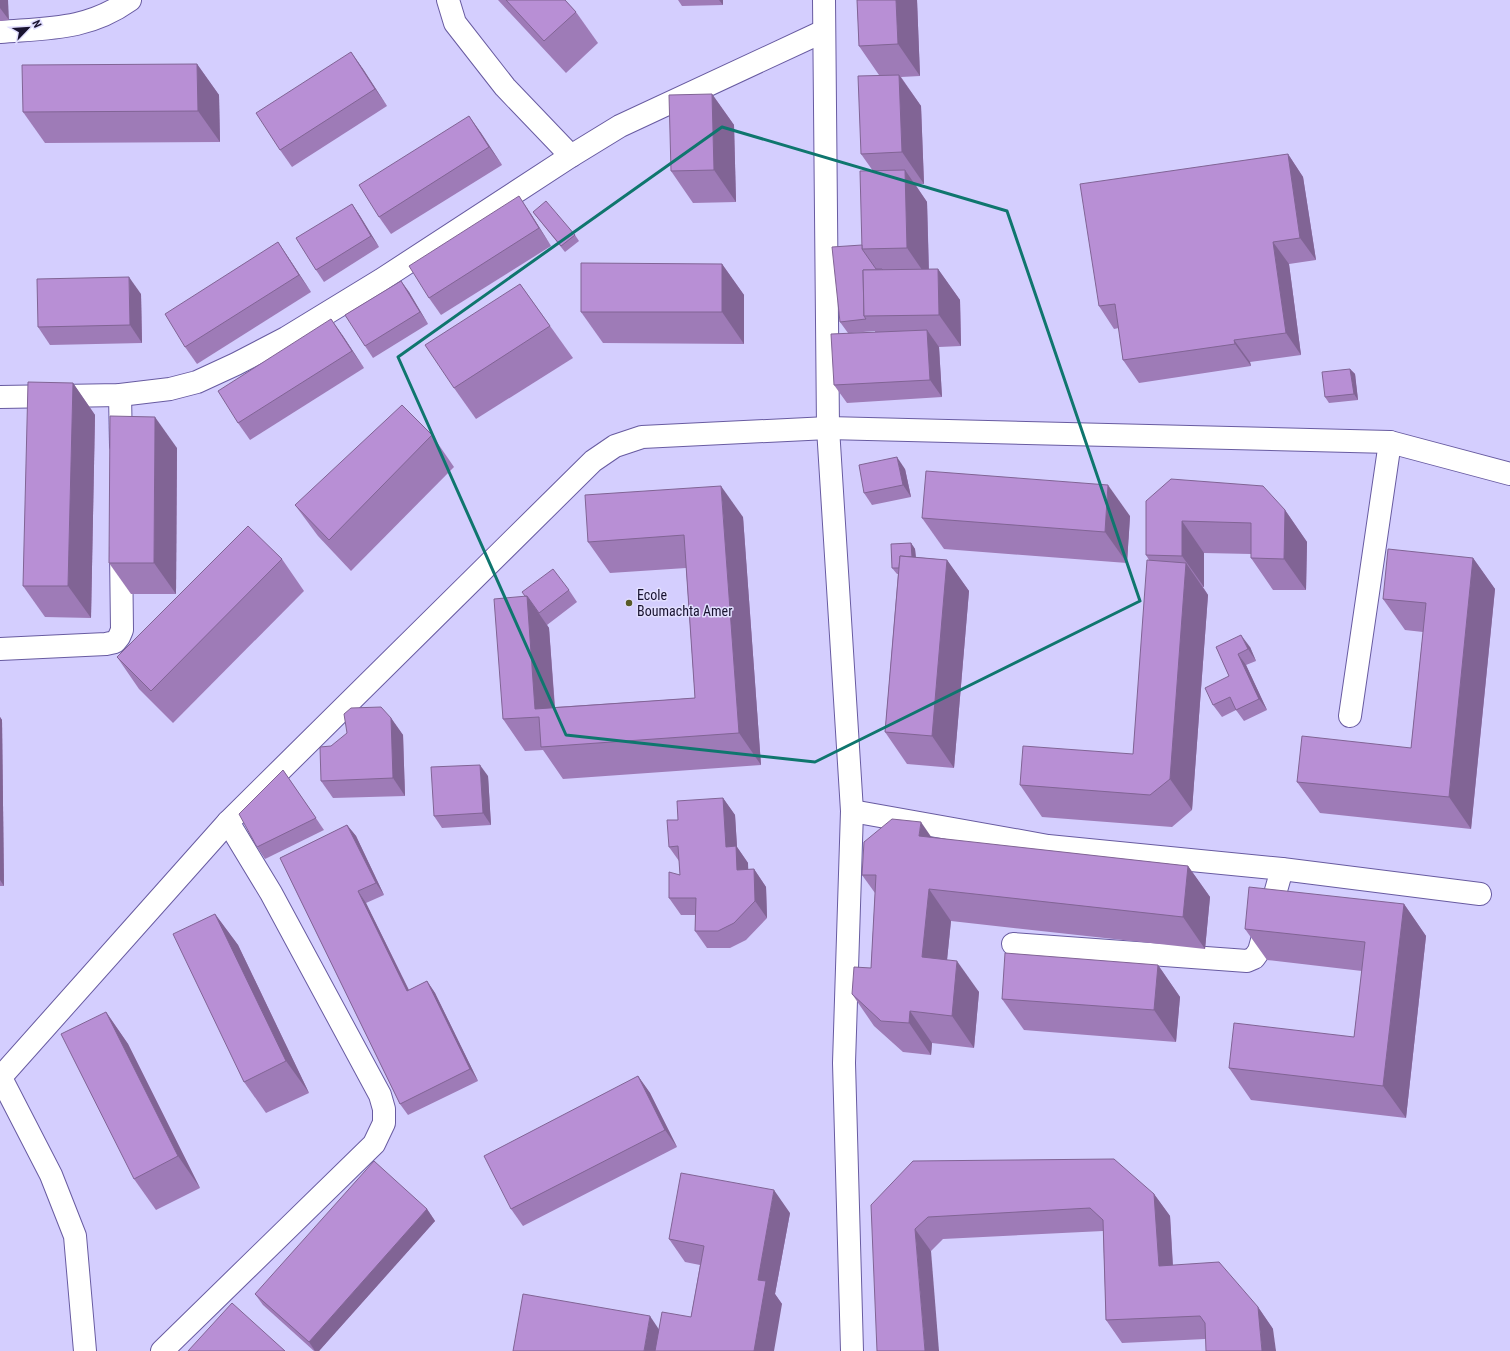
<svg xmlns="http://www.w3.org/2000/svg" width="1510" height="1351" viewBox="0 0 1510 1351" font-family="'Roboto Condensed',sans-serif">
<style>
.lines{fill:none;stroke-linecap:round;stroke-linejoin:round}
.minor-casing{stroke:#685ba1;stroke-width:24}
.major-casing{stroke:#685ba1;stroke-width:24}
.minor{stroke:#fff;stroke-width:22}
.major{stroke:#fff;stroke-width:22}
.wall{fill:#9e7bb7;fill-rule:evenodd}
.shaded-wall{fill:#816495}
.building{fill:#b88fd5;stroke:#816495}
.marked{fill:none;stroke:#0f766e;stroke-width:3;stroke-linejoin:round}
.poi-dot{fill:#585a27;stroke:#e1defe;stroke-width:1.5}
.labels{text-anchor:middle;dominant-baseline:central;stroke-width:3;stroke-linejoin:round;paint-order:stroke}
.poi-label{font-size:14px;fill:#191330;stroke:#e1defe;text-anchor:start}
</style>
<rect width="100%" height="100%" fill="#d4cefe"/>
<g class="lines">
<g class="minor-casing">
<g id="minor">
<path d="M448,0L455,23L505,87L571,156"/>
<path d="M824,0L828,428L852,811L844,1063L852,1351"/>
<path d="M0,32C49,28 88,30 130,0"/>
<path d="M120,395L121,445"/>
<path d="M0,397L120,395L170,389L197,382L236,364L286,338L381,280L571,156L620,126L824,31"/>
<path d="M0,649L106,644L115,642L119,637L122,630L121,550"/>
<path d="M1350,716L1390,442"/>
<path d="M852,811L1048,846L1282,869L1480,894"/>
<path d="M1013,944L1247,961L1254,958L1259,951L1282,869"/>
<path d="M0,1076L51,1175L75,1236L85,1351"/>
<path d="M162,1351L374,1144L384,1123V1109L380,1095L271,893L228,822"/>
</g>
</g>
<g class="major-casing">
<path id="major" d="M0,1078L228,822L593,461L615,446L642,437L828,428L1390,442L1510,474"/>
</g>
<use href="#minor" class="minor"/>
<use href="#major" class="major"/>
</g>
<g class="wall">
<path d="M0,0L9,20L0,21Z"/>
<path d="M498,0H565L576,12L598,43L566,73Z"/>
<path d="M678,0H723V5L682,6Z"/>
<path d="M857,0H917L920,76L901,77L921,106L924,184H915L927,202L929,269H938L960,300L961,346L939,347L942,397L847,403L834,385L848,333L840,322L862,245L873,171L861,154L879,75L859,46ZM875,331V332L851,333Z"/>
<path d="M351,52L363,69L387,106L292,167L280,150Z"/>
<path d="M197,64L219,95L220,142L45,143L23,112Z"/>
<path d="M712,94L734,125L736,202L693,203L671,171Z"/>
<path d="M469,116L481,133L502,165L391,234L379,217Z"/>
<path d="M1288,154L1303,177L1316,260L1289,264L1301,355L1250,362L1251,366L1139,383L1123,360L1119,328L1114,329L1099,306Z"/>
<path d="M352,204L360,216L379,247L324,282L316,270Z"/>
<path d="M533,212L575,235L579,241L565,252Z"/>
<path d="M531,214L551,246L441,315L429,298Z"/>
<path d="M278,242L290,260L311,292L197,364L185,347Z"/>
<path d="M722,264L744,295V344L603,343L581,312Z"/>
<path d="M401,281L409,292L428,324L373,358L365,346Z"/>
<path d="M520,284L573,358L476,419L454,388Z"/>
<path d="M141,294L142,343L50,345L38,327Z"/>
<path d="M331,319L343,336L364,368L250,440L238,423Z"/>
<path d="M1350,369L1355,374L1358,400L1329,403L1325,397Z"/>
<path d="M73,383L95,415L91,618L45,617L23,586Z"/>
<path d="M432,435L454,467L351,571L318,536L295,505Z"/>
<path d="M177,448L176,594H131L109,563Z"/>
<path d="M905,469L911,497L872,505L864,493Z"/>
<path d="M1146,501L1285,510L1307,542L1306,590H1273L1251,558V554L1204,553V587H1203L1208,595L1192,810L1172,827L1042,817L1020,785L1133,754L1149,560L1146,555Z"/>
<path d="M1130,516L1127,563L944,549L922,518Z"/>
<path d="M743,517L761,765L563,779L543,750L525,751L503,719L525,596L569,590L577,602L547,625L549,628L555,707L695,698L686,568L610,573L588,542Z"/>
<path d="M911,543L915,549L916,557L947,560L969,591L954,768L907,764L885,732L898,574H897L892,568Z"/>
<path d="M1473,558L1495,589L1471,829L1320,813L1297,782L1411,748L1423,632L1405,630L1383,599Z"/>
<path d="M282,559L304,591L173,723L139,689L117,657Z"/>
<path d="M1216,647H1250L1256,661L1246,665L1267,710L1244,721L1236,710L1222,717L1213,705L1229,676Z"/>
<path d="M0,717L2,720L4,886H0Z"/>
<path d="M391,718L403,735L405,796L333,798L321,781L331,746Z"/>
<path d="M283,770L324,830L265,859L257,847Z"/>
<path d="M488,776L491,825L442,828L434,816Z"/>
<path d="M723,798L735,815L737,847L748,863V870L754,869L766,887L767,918L746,940L730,948H707L695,931V915H681L669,898L680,875L679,861L669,847L678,820Z"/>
<path d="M347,825L356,836L384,895L366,903L409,990L427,981L435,993L478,1081L408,1115L400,1104L280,858Z"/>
<path d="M931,838L1188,866L1210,897L1205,949L951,921L947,960L979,992L974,1048L932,1043L931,1055L903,1052L874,1026L852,994L871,968L875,893L862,875Z"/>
<path d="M1404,904L1426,936L1406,1118L1251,1100L1229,1068L1354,1037L1362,971L1267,960L1245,929Z"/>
<path d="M215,914L238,945L309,1093L266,1113L244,1082Z"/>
<path d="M1158,965L1180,997L1176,1042L1024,1030L1002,999Z"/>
<path d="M106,1012L128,1044L200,1188L156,1210L134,1179Z"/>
<path d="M638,1076L650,1093L677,1147L523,1226L511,1209Z"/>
<path d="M1154,1194L1170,1216L1173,1265L1258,1307L1273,1329L1205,1339L1122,1343L1106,1320L1103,1231L943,1239L931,1251L871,1205Z"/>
<path d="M427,1209L435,1221L319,1351H314L263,1305L255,1294Z"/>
<path d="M790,1213L775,1294L782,1304L659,1329L691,1317L700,1265L685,1262L669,1239Z"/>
</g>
<g class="shaded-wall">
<path d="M0,0H8L9,20L0,8Z"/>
<path d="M719,0H723V5Z"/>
<path d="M896,0H917L920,76L898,44Z"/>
<path d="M351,52L363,69L387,106L375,89Z"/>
<path d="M197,64L219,95L220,142L198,111Z"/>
<path d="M899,75L921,106L924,184L902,152Z"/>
<path d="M712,94L734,125L736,202L714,170Z"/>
<path d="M469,116L481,133L502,165L489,147Z"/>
<path d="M1288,154L1303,177L1316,260L1300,238Z"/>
<path d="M905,170L927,202L929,280L907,248Z"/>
<path d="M519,196L531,214L551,246L539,228Z"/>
<path d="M352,204L360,216L379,247L371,236Z"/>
<path d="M278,242L290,260L311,292L299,275Z"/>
<path d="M1273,242L1289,264L1301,355L1286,333Z"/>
<path d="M722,264L744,295V344L722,312Z"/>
<path d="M938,269L960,300L961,346L939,315Z"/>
<path d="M129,277L141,294L142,343L130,325Z"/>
<path d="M401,281L409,292L428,324L420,312Z"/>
<path d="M331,319L343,336L364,368L352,351Z"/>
<path d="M927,330L939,347L942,397L930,380Z"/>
<path d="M1234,340L1250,362L1251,366L1235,344Z"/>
<path d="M1350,369L1355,374L1358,400L1354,394Z"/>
<path d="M73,383L95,415L91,618L68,586Z"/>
<path d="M155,417L177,448L176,594L154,563Z"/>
<path d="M897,457L905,469L911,497L903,485Z"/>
<path d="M1108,485L1130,516L1127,563L1105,532Z"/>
<path d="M721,486L743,517L761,765L739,733Z"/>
<path d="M1285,510L1307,542L1306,590L1284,559Z"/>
<path d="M1182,521L1204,553V587L1182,556Z"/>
<path d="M911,543L915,549L917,573L912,567Z"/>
<path d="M1473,558L1495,589L1471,829L1449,797Z"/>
<path d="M947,560L969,591L954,768L932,736Z"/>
<path d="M1186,563L1208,595L1192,810L1170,779Z"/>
<path d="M527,596L549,628L557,740L535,709Z"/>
<path d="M1241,635L1250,647L1256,661L1248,649Z"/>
<path d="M1238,654L1246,665L1267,710L1259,699Z"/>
<path d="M0,717L2,720L4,886L0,880Z"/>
<path d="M391,718L403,735L405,796L393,778Z"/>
<path d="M480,765L488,776L491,825L483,813Z"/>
<path d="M723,798L735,815L737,847L748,863L749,888L737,870L726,847Z"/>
<path d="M921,822L943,854L919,836Z"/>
<path d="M347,825L356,836L384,895L376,883Z"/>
<path d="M1188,866L1210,897L1205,949L1183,917Z"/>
<path d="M754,869L766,887L767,918L755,901Z"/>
<path d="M929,889L951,921L944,989L922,957Z"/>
<path d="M358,891L366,903L415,1003L407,991Z"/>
<path d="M1404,904L1426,936L1406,1118L1383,1086Z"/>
<path d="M215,914L238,945L309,1093L286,1061Z"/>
<path d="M957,961L979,992L974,1048L952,1016Z"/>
<path d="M1158,965L1180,997L1176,1042L1154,1010Z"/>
<path d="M427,981L435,993L478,1081L470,1069Z"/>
<path d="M910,1011L932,1043L931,1055L909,1023Z"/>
<path d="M106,1012L128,1044L200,1188L178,1156Z"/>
<path d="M638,1076L650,1093L677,1147L665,1130Z"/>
<path d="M774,1190L790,1213L775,1294L782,1304L774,1351H754L758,1280Z"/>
<path d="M1154,1194L1170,1216L1174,1289L1159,1266Z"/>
<path d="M427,1209L435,1221L319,1351H315L309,1342Z"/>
<path d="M915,1229L931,1251L939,1351H925Z"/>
<path d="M1258,1307L1273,1329L1276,1351H1262Z"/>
<path d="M650,1316L662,1334L659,1351H644Z"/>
</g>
<g class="building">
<path d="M506,0H565L576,12L544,41Z"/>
<path d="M857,0H896L898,44L859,46Z"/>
<path d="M351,52L375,89L280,150L256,113Z"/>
<path d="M197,64L198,111L23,112L22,65Z"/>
<path d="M899,75L902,152L861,154L858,76Z"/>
<path d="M712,94L714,170L671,171L669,95Z"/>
<path d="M469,116L489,147L379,217L359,185Z"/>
<path d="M1288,154L1300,238L1273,242L1286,333L1234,340L1235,344L1123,360L1115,304L1099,306L1080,184Z"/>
<path d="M905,170L907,248L862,249L860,171Z"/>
<path d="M519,196L539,228L429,298L409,266Z"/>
<path d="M546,201L575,235L561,246L533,212Z"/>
<path d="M352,204L371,236L316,270L296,238Z"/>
<path d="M278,242L299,275L185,347L165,314Z"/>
<path d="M862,245V249L876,269H882L883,270H863L864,316L866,319L840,322L832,247Z"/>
<path d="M581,263L722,264V312H581Z"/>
<path d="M938,269L939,315L864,316L863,270Z"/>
<path d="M129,277L130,325L38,327L37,279Z"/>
<path d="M401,281L420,312L365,346L345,315Z"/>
<path d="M520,284L550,326L454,388L425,345Z"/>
<path d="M331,319L352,351L238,423L218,391Z"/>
<path d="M927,330L930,380L834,385L831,334Z"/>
<path d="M1350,369L1354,394L1325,397L1322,372Z"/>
<path d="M28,382L73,383L68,586H23Z"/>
<path d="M402,405L432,435L329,540L295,505Z"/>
<path d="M110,416L155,417L154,563H109Z"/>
<path d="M897,457L903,485L864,493L859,465Z"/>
<path d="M926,471L1108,485L1105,532L922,518Z"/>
<path d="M1171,479L1263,486L1285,510L1284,559L1251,558V523L1182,521V556L1146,555V501Z"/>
<path d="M721,486L739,733L541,747L539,717L503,719L494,599L527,596L535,709L695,698L684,535L588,542L585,495Z"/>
<path d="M248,526L282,559L151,691L117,657Z"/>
<path d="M911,543L912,557L900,556L899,568H892L891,544Z"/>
<path d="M1388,549L1473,558L1449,797L1297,782L1302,736L1411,748L1426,603L1383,599Z"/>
<path d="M900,556L947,560L932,736L885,732Z"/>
<path d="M1147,560L1186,563L1170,779L1150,795L1020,785L1023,746L1133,754Z"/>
<path d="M553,569L569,590L539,613L527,596H525L522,592Z"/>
<path d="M1241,635L1248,649L1238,654L1259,699L1236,710L1230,697L1213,705L1205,688L1229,676L1216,647Z"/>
<path d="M381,707L391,718L393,778L321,781L320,747L331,746L347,733L344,714L351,708Z"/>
<path d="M480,765L483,813L434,816L431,767Z"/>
<path d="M283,770L316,818L257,847L239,814Z"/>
<path d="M723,798L726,847L736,846L737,870L754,869L755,901L734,923L718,931H695L696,898H669V872L680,875L678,846L669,847L667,820H678L677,801Z"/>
<path d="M892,819L921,822L919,836L1188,866L1183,917L929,889L922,957L957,961L952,1016L910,1011L909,1023L881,1021L852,994L854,967L871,968L876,875H862L864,842Z"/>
<path d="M347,825L376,883L358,891L407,991L427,981L470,1069L400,1104L280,858Z"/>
<path d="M1249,887L1404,904L1383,1086L1229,1068L1234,1023L1354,1037L1365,942L1245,929Z"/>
<path d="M215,914L286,1061L244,1082L173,934Z"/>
<path d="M1005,953L1158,965L1154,1010L1002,999Z"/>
<path d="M106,1012L178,1156L134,1179L61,1034Z"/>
<path d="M638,1076L665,1130L511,1209L484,1156Z"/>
<path d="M1114,1159L1154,1194L1159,1266L1219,1262L1258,1307L1262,1351H1206L1205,1323L1200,1316L1106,1320L1103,1220L1090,1208L928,1217L915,1229L925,1351H877L871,1205L913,1161Z"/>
<path d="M374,1161L427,1209L309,1342L255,1294Z"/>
<path d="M681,1173L774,1190L758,1280L766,1281L754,1351H655L662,1312L691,1317L704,1246L669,1239Z"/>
<path d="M523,1294L650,1316L644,1351H513Z"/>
<path d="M232,1303L285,1351H188Z"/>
</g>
<path class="marked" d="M722,127L1007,211L1140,601L815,762L566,735L398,357Z"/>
<circle class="poi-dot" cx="629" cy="603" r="4"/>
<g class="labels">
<g class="poi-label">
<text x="637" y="595">Ecole<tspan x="637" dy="16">Boumachta Amer</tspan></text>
</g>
</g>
<g transform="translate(28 28) rotate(65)" stroke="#e1defe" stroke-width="3" paint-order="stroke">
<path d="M0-3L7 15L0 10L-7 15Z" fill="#191330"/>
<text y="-6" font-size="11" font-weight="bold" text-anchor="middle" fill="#191330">N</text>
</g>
</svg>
